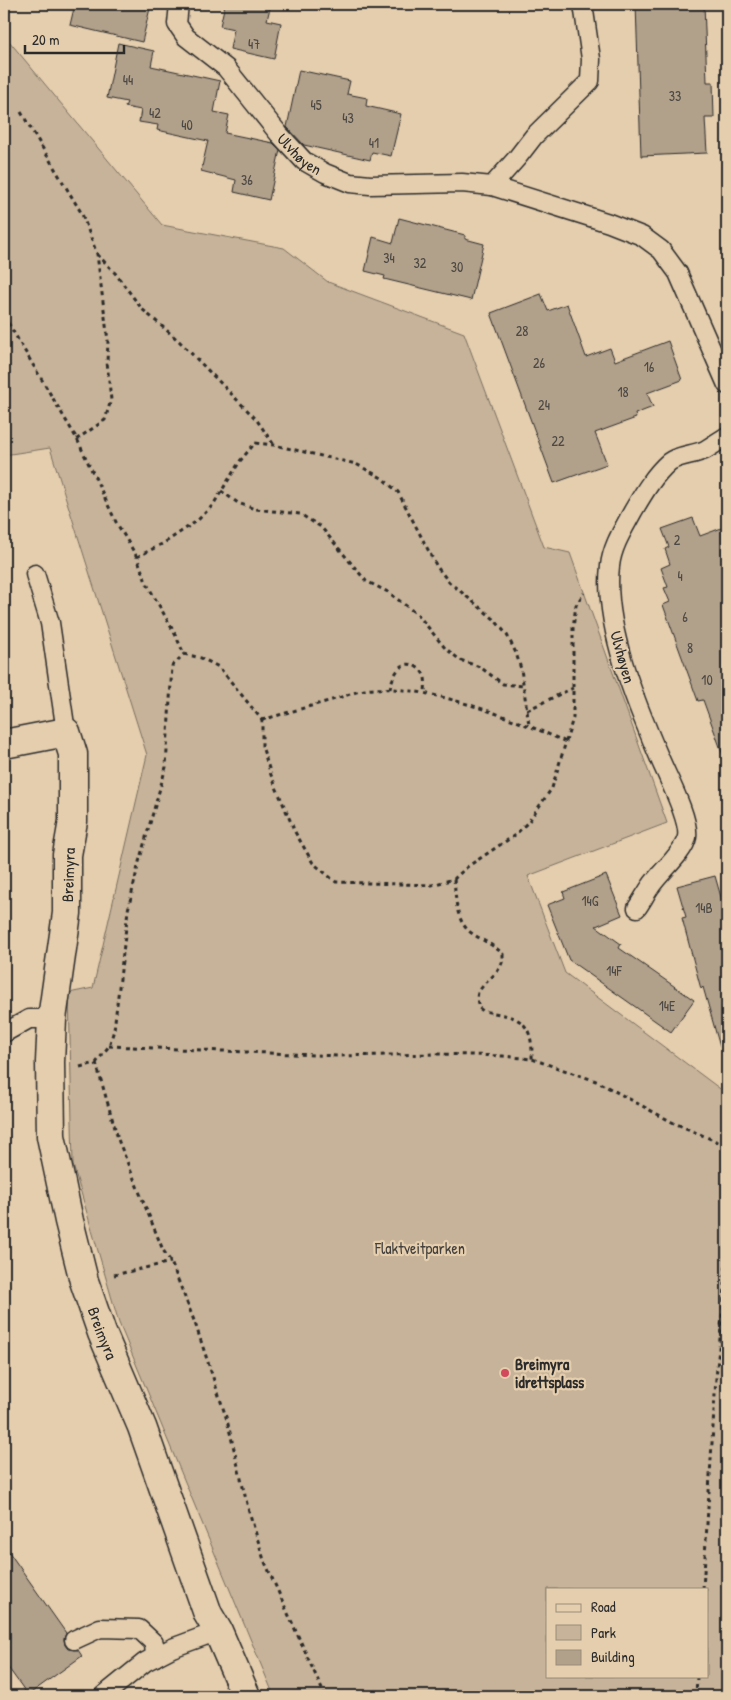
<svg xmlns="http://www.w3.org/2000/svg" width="731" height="1700" viewBox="0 0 731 1700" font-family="'Patrick Hand',sans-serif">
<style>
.green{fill:#c7b399;stroke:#796f62;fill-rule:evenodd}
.building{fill:#b1a08a;stroke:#2b2b2b}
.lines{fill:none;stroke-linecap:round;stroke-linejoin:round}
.lane-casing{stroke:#2b2b2b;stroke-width:21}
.street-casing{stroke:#2b2b2b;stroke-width:31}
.path{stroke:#2b2b2b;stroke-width:3;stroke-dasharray:4 4;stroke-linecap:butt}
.lane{stroke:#e5ceae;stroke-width:18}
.street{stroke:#e5ceae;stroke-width:28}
.poi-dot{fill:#d1495b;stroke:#e5ceae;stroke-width:2}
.labels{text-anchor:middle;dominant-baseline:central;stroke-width:4.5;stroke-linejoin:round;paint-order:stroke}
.number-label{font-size:14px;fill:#4c4843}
.street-label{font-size:16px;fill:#2b2b2b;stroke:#e5ceae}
.park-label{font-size:16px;fill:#423f3c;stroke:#e5ceae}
.poi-label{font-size:16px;font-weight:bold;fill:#2b2b2b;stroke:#e5ceae;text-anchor:start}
</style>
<rect width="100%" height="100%" fill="#e5ceae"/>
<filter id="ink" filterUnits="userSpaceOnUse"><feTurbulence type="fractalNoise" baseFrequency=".02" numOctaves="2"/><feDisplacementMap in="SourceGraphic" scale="10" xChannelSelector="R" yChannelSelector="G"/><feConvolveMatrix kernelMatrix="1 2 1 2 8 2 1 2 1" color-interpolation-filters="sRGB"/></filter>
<g filter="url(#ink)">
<path class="green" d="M4,35L162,225L284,248L328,282L464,333L544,547L570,553L667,823L528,876L565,973L727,1094V1696H274L119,1323L73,1165L69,993L93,988L147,755L50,448L4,455ZM547,1589H707V1676H547Z"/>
<g class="building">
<path d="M75,4H151L142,42L70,25Z"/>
<path d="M225,4H271L267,20L281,23L274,59L230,49L234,29L220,26Z"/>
<path d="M636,4H704L707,82H713L714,118H705L707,153L641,156Z"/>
<path d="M118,43L154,51L151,66L220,81L214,112L229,115L225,133L273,143L280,150L269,200L234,192L236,180L201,171L208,141L157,130L158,125L139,122L141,110L125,107L127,102L107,98Z"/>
<path d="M299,70L350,81L347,94L367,98L366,106L401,114L391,156L372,152L370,160L304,145L287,127Z"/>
<path d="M399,218L465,235V239L484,244L471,300L384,279L385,276L365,271L373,237L393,243Z"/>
<path d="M541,294L548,311L567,304L586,357L610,348L615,361L668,341L682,380L647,393L653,407L635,414L636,418L595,433L607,464L554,483L491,313Z"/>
<path d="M693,518L700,536L727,526V758H724L703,700L698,701L663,605L670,602L664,588L668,587L661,568L670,564L665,549L669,547L662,529Z"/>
<path d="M606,875L622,915L596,926L621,944L619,948L694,1000L671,1032L569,960L547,905L565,898L563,892Z"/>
<path d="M715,876L727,918V1046L720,1047L703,987L701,989L682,918L686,917L677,886Z"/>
<path d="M4,1545L66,1633L64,1639L65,1645L68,1649L78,1650L82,1656L28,1695L4,1662Z"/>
</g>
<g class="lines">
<g class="lane-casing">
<g id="lane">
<path id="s1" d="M179,4L177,24L186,37L226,68L279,134L304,161L325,173L350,183L370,185L462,183L492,186L609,223L642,236L661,250L678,273L727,385"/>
<path d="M492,186L517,158L534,136L590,81L591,59L583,4"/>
<path d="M35,574L50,623L66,732"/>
<path d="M637,908C642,901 646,893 651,886C660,872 684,853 687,837C690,819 667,776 660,759C637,706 603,625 610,566C612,546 624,528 633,511C643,494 654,475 669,462C678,455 694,455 705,450C712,446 720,440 727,436"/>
<path d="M4,1033L29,1019H52"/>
<path d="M74,1640L100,1628L139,1629L154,1643L155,1657"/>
<path d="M103,1696L145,1662L172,1648L218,1631"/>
</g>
</g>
<g class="street-casing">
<g id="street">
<path id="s2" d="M4,744L66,732L73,754V821L67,855V913L52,1019L50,1062L51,1136L69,1221L84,1281L102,1333L142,1427L208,1614L218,1631L246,1696"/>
</g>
</g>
<g class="path">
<path d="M21,112L82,214L97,254L108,341L107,362L111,400L105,420L77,439"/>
<path d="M97,254L115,273L142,309L179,341L256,419L274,445"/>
<path d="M4,316L77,439L116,522L137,557L146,582L175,634L184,654"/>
<path d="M221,491L238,503L255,509L300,514L321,527L366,581L388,592L418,615L445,648L460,660L480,667L503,684L524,686"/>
<path d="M137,557L164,543L197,521L213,505L240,461L255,443L274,445L356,464L382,478L398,492L437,567L449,582L494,619L507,635L516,653L521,669L529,725"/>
<path d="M184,654L201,658L219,667L262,720V746L271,775L295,832L313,863L336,882L432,885L454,879L467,867L515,835L529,821L552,788L573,718V628L576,605L584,593"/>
<path d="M390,689C392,675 403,656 418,668C422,671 424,674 425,678C426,683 425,689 425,694"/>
<path d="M527,710L573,688"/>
<path d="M262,720C285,713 308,707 332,700C342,697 354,692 365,690C419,681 516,719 566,742"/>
<path d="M454,879C456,898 455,923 473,934C483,941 494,945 503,954C504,973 486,978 478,993C476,998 478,1003 479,1008L483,1011C517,1017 533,1018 532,1059"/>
<path d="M109,1046L338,1056L438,1054L503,1056L532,1059L596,1081L672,1122L727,1146"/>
<path d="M96,1063L119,1142L163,1250L171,1262L195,1323L227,1420L248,1508L264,1560L325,1696"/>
<path d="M80,1067L96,1063L109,1046L114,1030L128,910L139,862L166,767L172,666L184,654"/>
<path d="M114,1275L171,1262"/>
<path d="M703,1589L716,1378L725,1288L727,1228"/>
<path d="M696,1696L697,1676"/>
</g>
<use href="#lane" class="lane"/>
<use href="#street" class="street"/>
</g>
</g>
<circle class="poi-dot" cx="505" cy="1373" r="5"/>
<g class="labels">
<g class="number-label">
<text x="254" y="43">47</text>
<text x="128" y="79">44</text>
<text x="675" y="95">33</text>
<text x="316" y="104">45</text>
<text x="155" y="112">42</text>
<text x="348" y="117">43</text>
<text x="187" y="124">40</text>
<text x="374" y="142">41</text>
<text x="247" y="179">36</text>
<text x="389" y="257">34</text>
<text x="420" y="262">32</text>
<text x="457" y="266">30</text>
<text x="522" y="330">28</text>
<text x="539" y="362">26</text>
<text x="649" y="366">16</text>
<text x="623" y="391">18</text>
<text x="544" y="404">24</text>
<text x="558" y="440">22</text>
<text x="677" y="539">2</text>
<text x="680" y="575">4</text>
<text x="685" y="616">6</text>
<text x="690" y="647">8</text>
<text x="707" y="679">10</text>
<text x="590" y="900">14G</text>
<text x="704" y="907">14B</text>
<text x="614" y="970">14F</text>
<text x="667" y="1005">14E</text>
</g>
<g class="street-label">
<text stroke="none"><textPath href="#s1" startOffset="200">Ulvhøyen</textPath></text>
<text transform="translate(623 657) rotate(74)">Ulvhøyen</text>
<text transform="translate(68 875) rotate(-88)">Breimyra</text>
<text stroke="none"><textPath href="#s2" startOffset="674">Breimyra</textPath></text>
</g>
<g class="park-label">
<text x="420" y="1248">Flaktveitparken</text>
</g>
<g class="poi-label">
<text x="515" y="1364">Breimyra<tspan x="515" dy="18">idrettsplass</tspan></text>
</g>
</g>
<rect width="731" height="1700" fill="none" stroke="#e5ceae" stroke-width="20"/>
<rect x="10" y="10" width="711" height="1680" fill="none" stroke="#2b2b2b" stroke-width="2" filter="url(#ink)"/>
<rect x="546" y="1588" width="162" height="90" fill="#e5ceae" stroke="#9b8d7a"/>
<rect x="556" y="1604" width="25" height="8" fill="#e5ceae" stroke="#9b8d7a"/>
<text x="591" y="1612" font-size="15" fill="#2b2b2b">Road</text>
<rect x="556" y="1625" width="25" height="15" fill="#c7b399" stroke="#9b8d7a"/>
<text x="591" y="1638" font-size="15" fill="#2b2b2b">Park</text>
<rect x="556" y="1650" width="25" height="15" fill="#b1a08a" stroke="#9b8d7a"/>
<text x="591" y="1662" font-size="15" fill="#2b2b2b">Building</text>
<path d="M25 45v8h99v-8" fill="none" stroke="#2b2b2b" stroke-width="2.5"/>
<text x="32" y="45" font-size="15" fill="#2b2b2b" stroke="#e5ceae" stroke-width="4" paint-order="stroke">20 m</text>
</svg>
